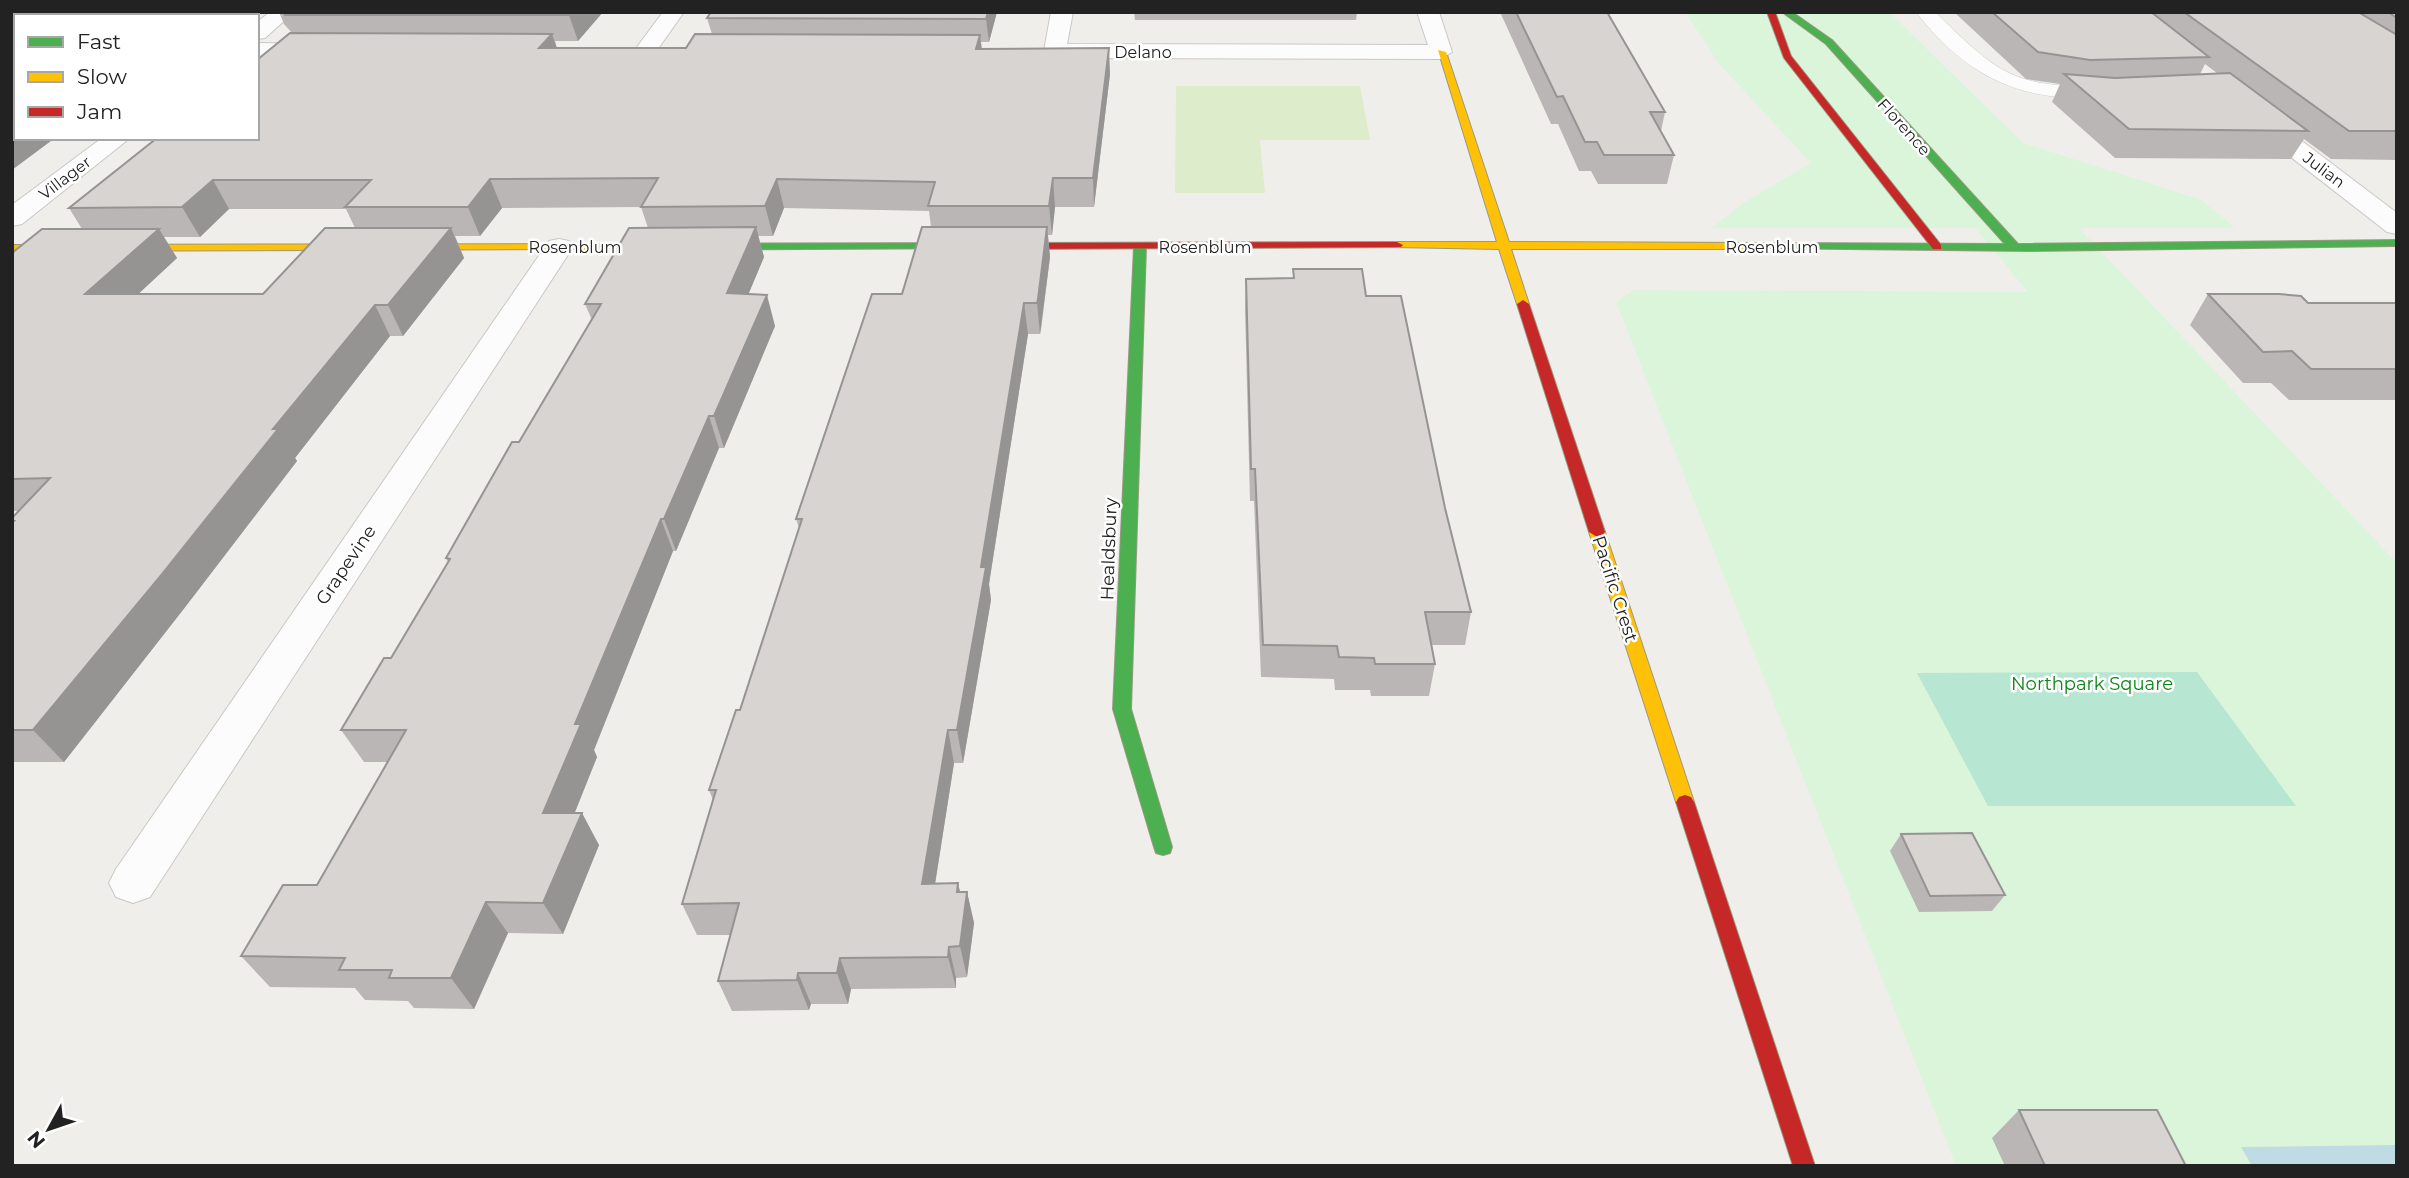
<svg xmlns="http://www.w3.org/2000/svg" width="2409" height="1178" viewBox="0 0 2409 1178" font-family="Montserrat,sans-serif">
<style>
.grass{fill:#ddeccb}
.park{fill:#daf5da}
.pitch{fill:#b7e6d2}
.water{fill:#bfdbe3}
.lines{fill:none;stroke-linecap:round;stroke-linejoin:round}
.lane-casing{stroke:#c9c8c7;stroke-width:1}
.street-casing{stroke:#c9c8c7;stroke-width:2}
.fast-casing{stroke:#999a82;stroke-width:2}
.slow-casing{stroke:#999a82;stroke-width:2}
.jam-casing{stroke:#999a82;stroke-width:2}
.lane{fill:#fdfcfc;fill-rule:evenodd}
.street{fill:#fdfcfc;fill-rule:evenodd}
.fast{fill:#4caf50;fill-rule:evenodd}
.slow{fill:#ffc107;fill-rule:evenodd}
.jam{fill:#c62828;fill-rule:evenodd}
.wall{fill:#b9b6b5;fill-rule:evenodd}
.shaded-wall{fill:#969493}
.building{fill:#d7d4d2;stroke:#969493;stroke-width:2}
.labels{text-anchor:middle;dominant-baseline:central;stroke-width:5;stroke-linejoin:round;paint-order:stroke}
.far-street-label{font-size:16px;fill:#222;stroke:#fff}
.street-label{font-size:18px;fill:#222;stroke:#fff}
.park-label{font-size:18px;fill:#0c8416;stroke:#fff}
</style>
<rect width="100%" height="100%" fill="#f0eeeb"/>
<path class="grass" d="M1176,86H1360L1370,140H1260L1265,193H1175Z"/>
<path class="park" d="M1685,12H1889L2023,143L2202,200L2235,228H2079L2397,563V1166H1956L1616,302L1634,290L2028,292L1975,228H1711L1745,202L1811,163L1719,64Z"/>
<path class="pitch" d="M2197,672L2296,806H1988L1917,673Z"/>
<path class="water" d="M2397,1145V1166H2252L2241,1147Z"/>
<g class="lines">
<g class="lane-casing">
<path id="lane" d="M1916,12H1935C1997,72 2009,86 2097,87L2107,93C2100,102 2087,99 2077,98C2008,97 1958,67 1916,12Z"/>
</g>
<g class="street-casing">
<g id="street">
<path d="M270,12H294L265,38L257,39V22Z"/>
<path d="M663,12H684L653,56H637L634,51Z"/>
<path d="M1051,12H1073L1067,44L1428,45L1417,12H1439L1452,52L1441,59L1055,58L1044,51Z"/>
<path d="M257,43L322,44L333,51L322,58L257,57Z"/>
<path d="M2256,111L2265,113L2397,213V234L2387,232L2247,123L2244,118L2247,113Z"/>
<path d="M102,138H130L22,224L12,226V205Z"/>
<path d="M559,239L569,241L573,247L150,897L133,903L116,897L109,883L116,869L549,241Z"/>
</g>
</g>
<g class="fast-casing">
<g id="fast">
<path d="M1782,12H1792L1832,40L2018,244L2397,240V246L2029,251L1757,248V244L1761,243L2005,244L1826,44Z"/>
<path d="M998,243L1002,244V248L583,250L577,247L583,244Z"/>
<path d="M1140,244L1146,247L1131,709L1172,847L1170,853L1163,855L1156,853L1154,847L1113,709L1134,247Z"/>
</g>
</g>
<g class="slow-casing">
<g id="slow">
<path d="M1438,50L1446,52L1509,242L1761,243L1767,246L1761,249H1511L1529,304L1523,308L1517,304L1499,249L1393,247L1391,245L1397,242H1497Z"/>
<path d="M583,244L589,247L587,249L12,251V245Z"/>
<path d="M1597,527L1605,532L1694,802L1691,807L1685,809L1679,807L1676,802L1589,532Z"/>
</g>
</g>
<g class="jam-casing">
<g id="jam">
<path d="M1767,12H1775L1791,56L1941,245V249H1933L1784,58Z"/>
<path d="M1397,242L1403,245L1401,247L998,249L992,246L998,243Z"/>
<path d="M1523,300L1529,304L1605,532L1602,536L1597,537L1589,532L1517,304Z"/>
<path d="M1685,795L1691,797L1694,802L1815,1166H1793L1676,802L1679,797Z"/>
</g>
</g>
<use href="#lane" class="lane"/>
<use href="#street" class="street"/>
<use href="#fast" class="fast"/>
<use href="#slow" class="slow"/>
<use href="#jam" class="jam"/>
</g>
<g class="wall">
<path d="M279,12H603L578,41H555L557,48H686L712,34L707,18L711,12H997L989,42H981L982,49L1110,74L1094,207H1055L1052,235H1048L1050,257L1041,330L1040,334H1028L989,584L991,600L963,763H954L935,884L958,883L960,892H967L974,923L967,977L956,978V988L851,989L848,1004H811L809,1010L732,1011L718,981L730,935H697L682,904L713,800L709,790L740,710L799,528L796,519L902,294L931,227L929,211L784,208L773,236H758L764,257L748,294L775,326L724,448H719L676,551H673L594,750L597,757L574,813L599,845L563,934L508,933L474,1009L414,1008L408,1001L365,1000L355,988L270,987L241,956L317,885L387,762H364L341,730L391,658L448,562L446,558L519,442L592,320L585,304L648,228L641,207L502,208L480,236H455L464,258L403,336H390L295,458L297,461L186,606L64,762H12V518L19,511H12V253L82,229L69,208L292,33L284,24ZM229,209H346L355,228L263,294H138L177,258L164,237H200Z"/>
<path d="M1134,12H1357L1356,20H1135Z"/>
<path d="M1500,12H1607L1665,112L1661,131L1674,155L1667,184H1598L1591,171H1579L1558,124H1551Z"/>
<path d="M1954,12H2397V160L2331,159L2304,139L2291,159L2115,158L2052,102L2060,84L2026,79ZM2205,64L2217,73L2200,74Z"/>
<path d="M1293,269L1366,296L1445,508L1471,612L1465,645H1431L1435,664L1429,696H1371L1370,690H1335L1334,679L1261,677L1254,501H1250L1245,309L1246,279L1293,278Z"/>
<path d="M2208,294L2308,303H2397V400H2289L2271,383H2243L2190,325Z"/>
<path d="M1901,834L2005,895L1992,911L1919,912L1890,851Z"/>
<path d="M2019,1110L2186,1166H2005L1992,1138Z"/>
</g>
<g class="shaded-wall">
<path d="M175,12H224L219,16H171Z"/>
<path d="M572,12H603L578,41L569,15Z"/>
<path d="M988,12H997L989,42L986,19Z"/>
<path d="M552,34L561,60L539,48Z"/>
<path d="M980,35L983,61L976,49Z"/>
<path d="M1109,48L1110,74L1094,207L1093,178Z"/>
<path d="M16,126V138H55L12,170V128Z"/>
<path d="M1053,178L1055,207L1052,235L1049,206Z"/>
<path d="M490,179L502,208L480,236L468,207Z"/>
<path d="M777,179L784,208L773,236L765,206Z"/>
<path d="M213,180L229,209L200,237L182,207Z"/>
<path d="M756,227L764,257L736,324L727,293Z"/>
<path d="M1047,227L1050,257L1040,334L1037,303Z"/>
<path d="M451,228L464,258L403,336L388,305Z"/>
<path d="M159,229L177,258L105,325L85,294Z"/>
<path d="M767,295L775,326L724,448L714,416Z"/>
<path d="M1024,303L1028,334L989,584L991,600L963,763L957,730L981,567Z"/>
<path d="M375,305L390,336L295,458L297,461L186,606L64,762L33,730L273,429Z"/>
<path d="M709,416L719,448L676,551L664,519Z"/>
<path d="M661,519L673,551L594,750L597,757L562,845L543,813L575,724Z"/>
<path d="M948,730L954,763L930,916L922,884Z"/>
<path d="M582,813L599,845L563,934L543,903Z"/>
<path d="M958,883L964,911L967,892L974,923L967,977L960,946L957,892Z"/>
<path d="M486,902L508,933L474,1009L451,978Z"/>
<path d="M949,947L956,978V988L948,957Z"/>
<path d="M840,958L851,989L848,1004L837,973Z"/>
<path d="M798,973L811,1004L809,1010L797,980Z"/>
</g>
<g class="building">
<path d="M12,12H175L171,16H16V126L12,128Z"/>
<path d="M283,12H572L569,15H285Z"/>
<path d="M711,12H988L986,19L707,18Z"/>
<path d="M1516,12H1607L1665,112H1650L1674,155H1604L1597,142H1585L1563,96L1557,97Z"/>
<path d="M1992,12H2151L2209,57L2090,60L2038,52Z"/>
<path d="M2184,12H2358L2397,35V131H2349Z"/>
<path d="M2388,12H2397V18Z"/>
<path d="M290,33L552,34L539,48H686L695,34L980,35L976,49L1109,48L1093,178H1053L1049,206H928L935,182L777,179L765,206L641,207L658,178L490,179L468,207H345L371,180H213L182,207L69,208L157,138H257V60Z"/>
<path d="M2230,73L2308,131L2129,129L2064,74L2115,78Z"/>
<path d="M756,227L727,293L767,295L714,416H709L664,519H661L575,724H581L543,813H582L543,903L486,902L451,978H389L392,970H339L345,958L241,956L283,885H317L406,730H341L384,658H391L450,559L446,558L512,442H519L601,304H585L629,228Z"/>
<path d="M922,227H1047L1038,299L1037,303H1024L981,567H986L957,730H948L922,884L958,883L957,892H967L960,946L949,947L948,957L840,958L837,973H798L797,980L718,981L739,903L682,904L716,790H709L736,710H740L802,519H796L872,294H902Z"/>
<path d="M325,228H451L388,305H375L273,429H278L162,574L33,730H12V523L14,521H12V518L50,478L12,479V253L42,229H159L85,294H263Z"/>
<path d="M1293,269H1362L1366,296H1401L1445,508L1471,612H1425L1435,664H1375L1374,658L1339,657L1337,646L1263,645L1255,469H1251L1246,279L1294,278Z"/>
<path d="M2208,294H2279L2301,296L2308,303H2397V369H2311L2292,351L2263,352Z"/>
<path d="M1972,833L2005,895L1930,896L1901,834Z"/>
<path d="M2019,1110H2157L2186,1166H2045Z"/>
</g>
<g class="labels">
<g class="far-street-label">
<text x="1143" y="52">Delano</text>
<text transform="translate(1904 127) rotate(48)">Florence</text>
<text transform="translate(2324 170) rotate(37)">Julian</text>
<text transform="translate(65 178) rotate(-37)">Villager</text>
<text x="575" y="247">Rosenblum</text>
<text x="1205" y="247">Rosenblum</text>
<text x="1772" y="247">Rosenblum</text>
</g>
<g class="street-label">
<text transform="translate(1109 549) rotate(-88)">Healdsbury</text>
<text transform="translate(346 565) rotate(-56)">Grapevine</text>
<text transform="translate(1615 589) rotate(72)">Pacific Crest</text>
</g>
<g class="park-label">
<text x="2092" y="684">Northpark Square</text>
</g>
</g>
<rect width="2409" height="1178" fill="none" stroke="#222222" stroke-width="28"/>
<rect x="14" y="14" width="245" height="126" fill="#ffffff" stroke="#a7a7a7" stroke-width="2"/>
<rect x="28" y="37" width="35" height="10" fill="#4caf50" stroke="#a7a7a7" stroke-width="2"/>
<text x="77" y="49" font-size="21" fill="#222222">Fast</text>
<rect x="28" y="72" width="35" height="10" fill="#ffc107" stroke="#a7a7a7" stroke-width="2"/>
<text x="77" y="84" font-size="21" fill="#222222">Slow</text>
<rect x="28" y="107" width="35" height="10" fill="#c62828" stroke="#a7a7a7" stroke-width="2"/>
<text x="77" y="119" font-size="21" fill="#222222">Jam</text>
<g transform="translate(49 1129) rotate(230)" stroke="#ffffff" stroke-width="5" paint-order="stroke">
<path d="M0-5L12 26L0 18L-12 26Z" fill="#222222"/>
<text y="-10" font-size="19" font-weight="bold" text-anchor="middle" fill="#222222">N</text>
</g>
</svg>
